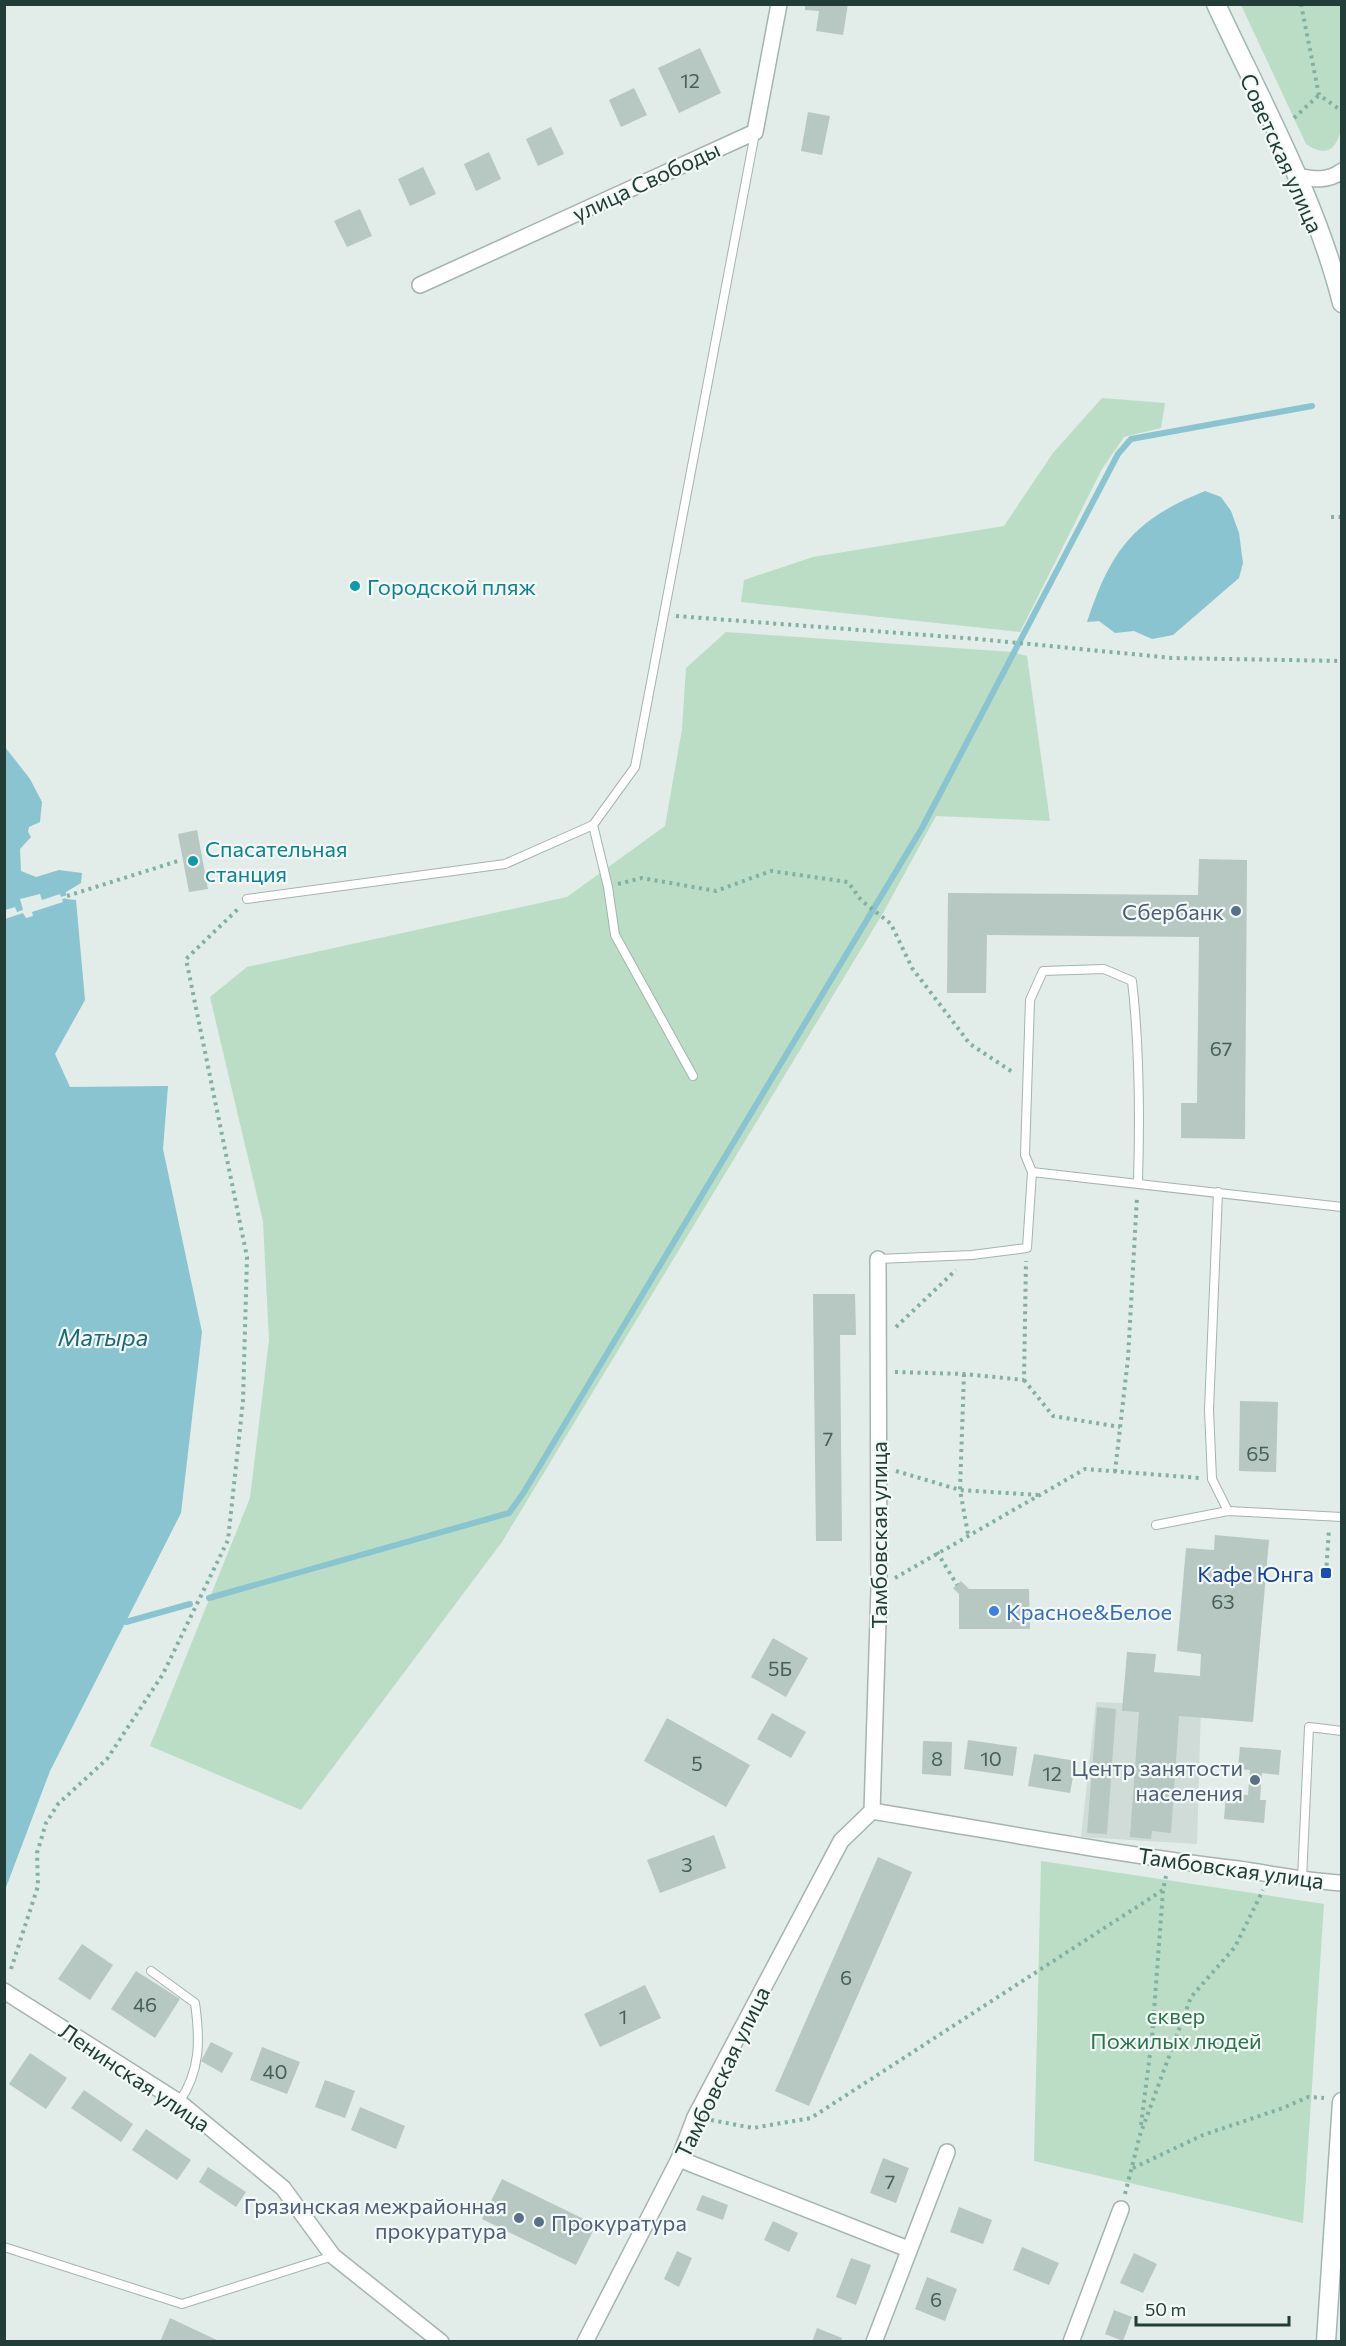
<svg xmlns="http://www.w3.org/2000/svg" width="1346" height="2346" viewBox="0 0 1346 2346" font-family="Commissioner,sans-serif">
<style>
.built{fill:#d0dcd7}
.green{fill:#bbddc5}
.water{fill:#8ac4d1}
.pier{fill:#e2ece8}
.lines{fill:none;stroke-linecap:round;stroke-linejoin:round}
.stream{stroke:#8ac4d1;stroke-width:6}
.building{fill:#b7c7c1}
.lane-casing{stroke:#a5b4af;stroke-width:10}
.street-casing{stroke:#a5b4af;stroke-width:18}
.secondary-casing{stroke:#a0b8b0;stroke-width:21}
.path{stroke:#82b0a3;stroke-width:4;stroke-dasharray:3 4.5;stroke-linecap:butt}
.lane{stroke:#fff;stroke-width:8}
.street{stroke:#fff;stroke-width:15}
.secondary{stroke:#fff;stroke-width:18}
.culture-dot{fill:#0f9aa8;stroke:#f2f9f6;stroke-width:2}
.service-dot{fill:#5c6f8a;stroke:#f2f9f6;stroke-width:2}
.transit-dot{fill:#1a4fb4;stroke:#f2f9f6;stroke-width:2}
.shop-dot{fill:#3f7fe0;stroke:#f2f9f6;stroke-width:2}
.labels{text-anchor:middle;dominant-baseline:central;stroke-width:4.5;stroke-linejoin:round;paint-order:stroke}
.number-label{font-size:20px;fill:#47605a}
.street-label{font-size:22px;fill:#223d37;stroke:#f2f9f6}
.culture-label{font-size:22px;fill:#0d838f;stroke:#f2f9f6;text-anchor:start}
.service-label{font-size:22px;fill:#4e5e75;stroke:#f2f9f6;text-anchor:end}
.transit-label{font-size:22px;fill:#164399;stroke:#f2f9f6;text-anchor:end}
.shop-label{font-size:22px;fill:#366cbe;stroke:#f2f9f6;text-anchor:start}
.park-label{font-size:22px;fill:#2c744a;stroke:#f2f9f6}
.water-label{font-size:24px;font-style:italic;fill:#1c6779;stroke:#f2f9f6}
</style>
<rect width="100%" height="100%" fill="#e2ece8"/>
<path class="built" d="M1096,1702L1201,1706L1197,1844L1081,1837Z"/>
<g class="green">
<path d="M1241,5H1341V129C1336,151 1325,157 1306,144Z"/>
<path d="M1102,398L1165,403L1161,428L1124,437L1102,469L1020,632L741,602L744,580L813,557L1004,526L1053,453Z"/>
<path d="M726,632L1012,652L1027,656L1050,821L936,816L883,913L502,1542L301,1810L150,1746L250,1498L269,1340L263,1221L210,997L247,967L567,897L665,826L682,729L686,668Z"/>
<path d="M1041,1861L1324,1904L1303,2223L1034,2161Z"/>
</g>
<g class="water">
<path d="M1205,491L1221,497L1231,511L1239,533L1243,563L1239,578L1173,635L1152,639L1134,631L1115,633L1099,621L1087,622C1111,550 1133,520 1205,491Z"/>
<path d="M5,747L30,779L42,802L40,822L29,827L28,832L31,837L20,849L21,871L36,877L59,870L82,873L81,883L66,892V899L76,900L85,1000L55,1054L70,1087L168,1086L163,1149L202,1332L181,1513L50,1771L5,1890Z"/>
</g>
<path class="pier" d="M40,894L42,900L60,894L61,897L67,895V898L62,899L63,902L32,912L33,916L26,918L23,913L5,919V910L15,907L17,912L23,910L20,899Z"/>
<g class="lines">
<g class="stream">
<path d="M209,1598L509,1513L524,1492L922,828L1118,454L1131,439L1312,406"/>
<path d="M126,1622L190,1604"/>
</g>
</g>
<g class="building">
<path d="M805,4H848L843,35L816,31L819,11L805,10Z"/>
<path d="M700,48L721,93L679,113L658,68Z"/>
<path d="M634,88L647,115L621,127L609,100Z"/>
<path d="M808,112L830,116L822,155L801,151Z"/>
<path d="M551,127L564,154L538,166L526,139Z"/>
<path d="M489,152L501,179L476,191L464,164Z"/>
<path d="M423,167L436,194L410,206L398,179Z"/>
<path d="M360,209L372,236L347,247L334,221Z"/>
<path d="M197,830L208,889L189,892L178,834Z"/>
<path d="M1199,859L1247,860L1245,1139L1181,1138V1103H1197L1199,937L987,935L986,993H947L948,893L1198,895Z"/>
<path d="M813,1294H855L856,1335H840L842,1541H816Z"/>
<path d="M1240,1401L1278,1402L1276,1472L1239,1471Z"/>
<path d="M1215,1535L1269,1540L1253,1722L1179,1716L1171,1833L1152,1831L1151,1839L1130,1837L1139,1712L1122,1711L1127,1652L1156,1654L1154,1672L1200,1676L1201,1654L1177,1651L1186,1548L1214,1550Z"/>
<path d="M961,1581L969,1589H1029L1030,1629H959V1594L953,1588Z"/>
<path d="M773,1638L808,1658L786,1697L751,1677Z"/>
<path d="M1097,1707L1116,1709L1107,1834L1087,1833Z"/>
<path d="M772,1713L806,1732L791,1758L757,1739Z"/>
<path d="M667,1718L750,1765L726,1807L644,1761Z"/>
<path d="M968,1740L1017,1747L1013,1776L964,1769Z"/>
<path d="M923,1741L952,1742L951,1776L922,1774Z"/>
<path d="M1240,1747L1281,1750L1279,1775L1262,1773L1260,1800H1266L1264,1823L1224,1819L1226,1793L1248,1795L1250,1770L1238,1769Z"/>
<path d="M1034,1754L1076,1761L1070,1793L1028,1786Z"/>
<path d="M714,1835L726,1868L660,1893L647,1860Z"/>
<path d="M878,1857L912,1872L809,2106L775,2091Z"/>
<path d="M82,1944L113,1965L90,2000L58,1979Z"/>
<path d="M136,1971L180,1999L155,2038L111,2009Z"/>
<path d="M645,1985L661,2018L600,2047L584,2014Z"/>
<path d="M211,2042L233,2053L222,2073L201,2061Z"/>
<path d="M262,2047L300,2062L287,2094L250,2080Z"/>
<path d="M30,2053L67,2078L46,2109L9,2084Z"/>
<path d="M325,2080L355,2091L345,2118L315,2107Z"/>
<path d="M84,2090L133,2124L121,2142L71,2108Z"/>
<path d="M360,2107L405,2126L396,2149L351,2130Z"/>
<path d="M146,2129L191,2160L177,2180L132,2150Z"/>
<path d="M883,2158L909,2168L896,2203L870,2193Z"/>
<path d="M208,2167L246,2192L236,2207L199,2182Z"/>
<path d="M502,2179L596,2225L576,2265L482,2219Z"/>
<path d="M702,2195L728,2205L723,2220L696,2210Z"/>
<path d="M959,2207L992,2220L983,2244L950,2232Z"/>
<path d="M773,2221L798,2233L789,2252L764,2240Z"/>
<path d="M1022,2247L1059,2263L1049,2285L1013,2270Z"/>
<path d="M677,2251L692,2258L679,2287L664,2279Z"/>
<path d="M1134,2253L1157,2264L1143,2293L1120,2283Z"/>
<path d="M851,2258L871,2265L856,2305L836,2297Z"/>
<path d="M927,2277L957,2289L945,2321L915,2309Z"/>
<path d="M1114,2310L1132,2317L1123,2341L1105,2334Z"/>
<path d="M170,2318L221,2342H160Z"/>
<path d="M817,2328L842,2338L841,2342H812Z"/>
</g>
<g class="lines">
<g class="lane-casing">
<g id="lane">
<path d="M593,825L608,887L615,935L693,1076"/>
<path d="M247,899L505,864L593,825L635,767L755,133"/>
<path d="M1032,1172L1025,1155L1030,1000L1043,971L1104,969L1132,981C1140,1049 1140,1115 1138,1182"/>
<path d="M1218,1192L1209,1410L1212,1479L1228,1511"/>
<path d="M878,1259L972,1255L1027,1248L1032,1172L1342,1207"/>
<path d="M1156,1525L1228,1511L1342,1517"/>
<path d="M1302,1879L1309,1727L1342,1731"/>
<path d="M151,1971L195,2003C200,2039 201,2071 179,2102"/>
<path d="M4,2247L182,2304L333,2256"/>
</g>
</g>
<g class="street-casing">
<g id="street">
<path d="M1296,176C1313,179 1327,182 1342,171"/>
<path d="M420,285L755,132L779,4"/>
<path d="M872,1811C994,1831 1115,1854 1238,1869C1273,1874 1306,1881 1342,1883"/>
<path d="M4,1991L179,2102L283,2188L333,2256L441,2342"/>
<path d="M679,2159L908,2249"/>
<path d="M585,2342L679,2159L695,2117L841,1841L872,1811L879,1588L878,1259"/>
<path d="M874,2342L947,2152"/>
<path d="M1071,2342L1121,2209"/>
</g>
</g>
<g class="secondary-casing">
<g id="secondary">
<path d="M1216,4C1261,101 1316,199 1342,303"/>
<path d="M1326,2342L1342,2102"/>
</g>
</g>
<g class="path">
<path d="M1301,4L1319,95L1342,111"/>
<path d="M1294,118L1319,95"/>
<path d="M1331,517H1342"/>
<path d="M676,616L978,639L1172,658L1342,661"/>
<path d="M618,884L642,878L716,891L771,871L848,882L861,900L891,924L912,968L970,1044L1014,1073"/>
<path d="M67,896L178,861"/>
<path d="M896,1327L956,1270"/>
<path d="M895,1372L964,1374L1024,1380L1026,1261"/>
<path d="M964,1374L960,1490L968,1534"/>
<path d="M1024,1380L1053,1416L1120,1427"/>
<path d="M896,1471L960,1490L1038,1495"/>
<path d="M1115,1472L1128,1358L1137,1197"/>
<path d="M937,1552L957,1585"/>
<path d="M1326,1573L1329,1529"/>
<path d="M895,1578L1085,1469L1200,1478"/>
<path d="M11,1969L38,1886L37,1853L46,1823L58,1804L107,1759L163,1674L228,1540L243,1401L247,1257L186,959L240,907"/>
<path d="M711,2120L753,2128L811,2118L1163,1890L1166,1876"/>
<path d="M1141,2125L1152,2038L1163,1891"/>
<path d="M1133,2168L1203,2135L1283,2108L1308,2097L1324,2098"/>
<path d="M1125,2194L1140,2135L1191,1997L1235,1947L1263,1890"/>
</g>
<use href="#lane" class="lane"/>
<use href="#street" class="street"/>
<use href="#secondary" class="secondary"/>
</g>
<g class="culture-dot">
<circle cx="355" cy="586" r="6"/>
<circle cx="193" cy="861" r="6"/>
</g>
<g class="service-dot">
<circle cx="1236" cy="911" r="6"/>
<circle cx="1255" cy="1780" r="6"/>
<circle cx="519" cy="2218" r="6"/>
<circle cx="539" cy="2222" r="6"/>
</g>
<rect class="transit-dot" x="1320" y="1567" width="12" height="12" rx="3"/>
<circle class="shop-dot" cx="994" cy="1611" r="6"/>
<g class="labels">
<g class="number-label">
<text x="690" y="80">12</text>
<text x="1221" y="1048">67</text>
<text x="828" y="1438">7</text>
<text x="1258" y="1453">65</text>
<text x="1223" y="1601">63</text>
<text x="780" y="1668">5Б</text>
<text x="937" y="1758">8</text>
<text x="991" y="1758">10</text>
<text x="697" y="1763">5</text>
<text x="1052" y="1773">12</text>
<text x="687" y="1864">3</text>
<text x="846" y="1977">6</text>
<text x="145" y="2004">46</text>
<text x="623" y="2016">1</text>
<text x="275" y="2071">40</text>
<text x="890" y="2181">7</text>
<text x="936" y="2299">6</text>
</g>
<g class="street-label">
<text transform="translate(1282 153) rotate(66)">Советская улица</text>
<text transform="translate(646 181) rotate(-25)">улица Свободы</text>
<text transform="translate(878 1535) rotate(-90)">Тамбовская улица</text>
<text transform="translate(1231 1868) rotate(8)">Тамбовская улица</text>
<text transform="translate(722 2072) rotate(-64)">Тамбовская улица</text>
<text transform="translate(135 2077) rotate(34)">Ленинская улица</text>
</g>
<g class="culture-label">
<text x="367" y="586">Городской пляж</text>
<text x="205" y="848">Спасательная<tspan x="205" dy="25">станция</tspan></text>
</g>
<g class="service-label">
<text x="1224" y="911">Сбербанк</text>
<text x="1243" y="1767">Центр занятости<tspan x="1243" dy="25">населения</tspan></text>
<text x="507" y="2205">Грязинская межрайонная<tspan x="507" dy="25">прокуратура</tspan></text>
<text x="551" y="2222" text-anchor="start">Прокуратура</text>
</g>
<g class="transit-label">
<text x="1314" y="1573">Кафе Юнга</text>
</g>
<g class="shop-label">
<text x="1006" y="1611">Красное&amp;Белое</text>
</g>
<g class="park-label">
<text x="1176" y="2015">сквер<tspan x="1176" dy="25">Пожилых людей</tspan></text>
</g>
<g class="water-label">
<text x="103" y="1336">Матыра</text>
</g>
</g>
<rect width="1346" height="2346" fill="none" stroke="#223d37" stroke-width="12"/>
<path d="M1136 2316v9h153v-9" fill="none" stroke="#223d37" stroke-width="3"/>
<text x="1145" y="2316" font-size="18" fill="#223d37" stroke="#f2f9f6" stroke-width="4.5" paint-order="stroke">50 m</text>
</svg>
